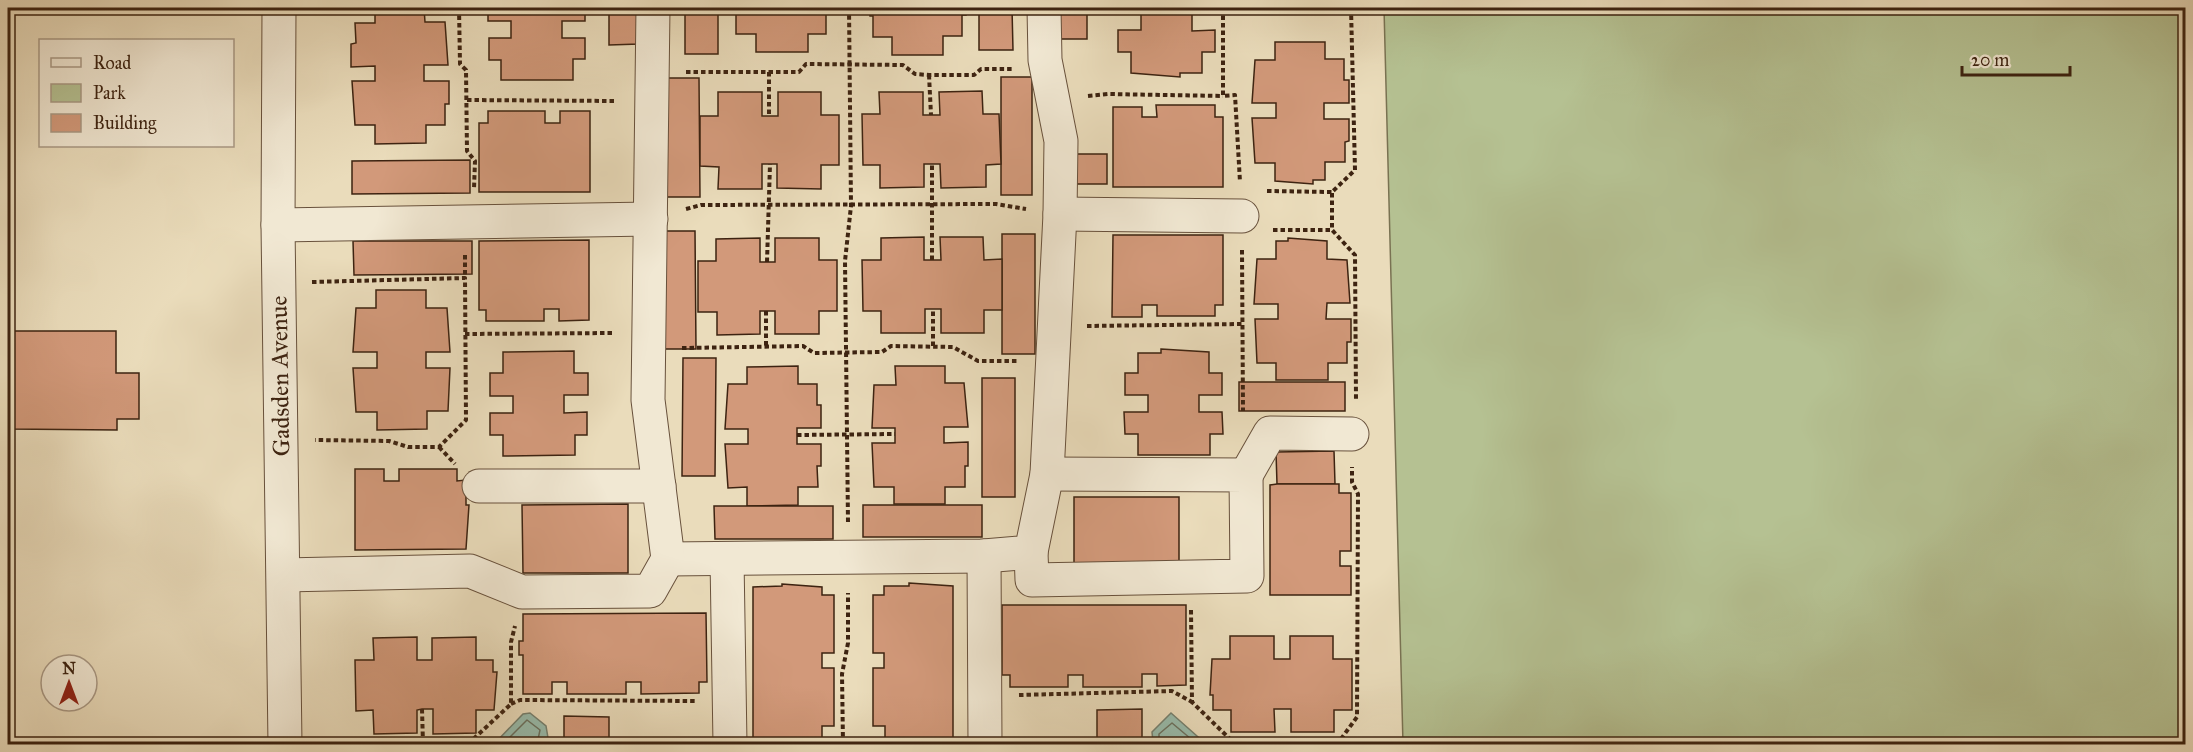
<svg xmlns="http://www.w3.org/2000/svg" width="2193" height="752" viewBox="0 0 2193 752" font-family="'IM FELL Great Primer',serif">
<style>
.green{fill:#b5c192;stroke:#797252;stroke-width:1.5}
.water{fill:#98bcac;stroke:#747f6e;stroke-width:1.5}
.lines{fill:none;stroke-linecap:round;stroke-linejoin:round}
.shore{stroke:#6a705e;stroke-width:1.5}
.building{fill:#d2997a;stroke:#3d2311;stroke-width:1.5}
.minor-casing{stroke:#68513c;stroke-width:35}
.path{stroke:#3d2311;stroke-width:4;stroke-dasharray:4.5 3;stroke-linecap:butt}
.minor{stroke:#f1e8d3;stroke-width:33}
.labels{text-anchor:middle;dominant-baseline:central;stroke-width:4.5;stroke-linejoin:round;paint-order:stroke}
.street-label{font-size:24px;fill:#3d2311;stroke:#f1e8d3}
</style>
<rect width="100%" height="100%" fill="#eadcbb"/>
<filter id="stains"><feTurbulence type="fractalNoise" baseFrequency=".00333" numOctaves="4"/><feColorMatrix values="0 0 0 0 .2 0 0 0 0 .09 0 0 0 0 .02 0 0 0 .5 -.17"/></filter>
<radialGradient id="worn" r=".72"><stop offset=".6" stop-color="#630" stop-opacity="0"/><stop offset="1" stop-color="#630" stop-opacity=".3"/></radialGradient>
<path class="green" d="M1384,8H2185V744H1403Z"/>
<g class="water">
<path d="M530,713L546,726L548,738L541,744H494L523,714Z"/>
<path d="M1171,713L1206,744H1157L1153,742L1152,732Z"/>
</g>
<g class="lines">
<g class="shore">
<path d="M503,744L527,720L540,730L537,744"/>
<path d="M1159,744V734L1172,723L1197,744"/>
</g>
</g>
<g class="building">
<path d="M375,8H424L425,22H445L448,65H424V81H449V104H445V125H426V143L375,144V125H355L352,81H375V66L351,67V44L356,43L355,23H375Z"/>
<path d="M488,8H585V21H562V38H585V59H573V80H501V60H489V38H511V21H488Z"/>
<path d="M609,8H639V44L609,45Z"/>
<rect x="685" y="8" width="33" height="46"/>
<path d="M733,8H830V13H826V34H808V52H756V34H736V13H733Z"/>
<path d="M870,8H966V15H962V36H943V55H892V37H873V16H870Z"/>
<path d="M979,8H1012L1013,50H979Z"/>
<rect x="1057" y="8" width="30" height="31"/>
<path d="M1118,8H1216V13H1192V31L1215,30V52H1202V73H1180V77L1131,73V52H1118V30H1141V13H1118Z"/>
<path d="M1275,42H1325V59H1344V80H1349V103H1324V119H1349V141L1345,142V162H1325V180H1313V184L1275,181V163H1255L1252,118H1276V103H1252L1255,60H1275Z"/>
<rect x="1001" y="77" width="31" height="118"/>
<path d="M666,78H699L700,197H667Z"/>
<path d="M982,91L983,114H999L1001,164L986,165V187L941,188L940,164H924V187L880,188V165H863L862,114H880L879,92H923V115H940L939,92Z"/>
<path d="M718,92H762V116H778V92H821V115H839V165H821V189L777,188V164H762V189H718L719,167L700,166V116H718Z"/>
<path d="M1156,105H1215V117H1223V187H1113V107H1142V117H1157Z"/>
<path d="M488,111H545V123H560V111H590V192H479V123H488Z"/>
<path d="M1077,154H1107V184H1076Z"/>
<path d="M470,160V193L352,194V161Z"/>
<path d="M662,231H695L696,349H663Z"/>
<rect x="1002" y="234" width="33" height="120"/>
<path d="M1113,235H1223V305H1215V316H1157V305H1142V317H1112Z"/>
<path d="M924,237V260H941L940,237H983L984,260L1002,259V310H984V333H941V309H925V333H881V311H863L862,260H881V238Z"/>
<path d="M760,238V262H775V238H819V260H837V311H819V334H775V311H760V334L717,335V312H698V261H716V239Z"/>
<path d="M1288,238L1327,241V259L1347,260L1350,303H1327L1326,319H1351V342H1347V363H1328V380H1276V363H1257L1255,319H1278V304H1254L1257,259H1276V241H1288Z"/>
<path d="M589,240V320L559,321V309H544V321H486V310H479V241Z"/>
<path d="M353,241H472V274L354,275Z"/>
<path d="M376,290H426V308H447L450,352H426V368H450L448,411H427V429L377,430V412H356L353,368H377V352H353L356,308H376Z"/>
<path d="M8,331H116V373H139V419H117V430L8,429Z"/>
<path d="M1161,349L1209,352V373H1222V395H1199V412H1222L1223,434H1210V455H1138V434H1125L1124,412H1148V395H1125V373H1138V353H1161Z"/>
<path d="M574,351V373H588V395H564V413L587,412V435H575V455L503,456V435H490V413H513V396H490V373H503V352Z"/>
<path d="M683,358H716L715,476H682Z"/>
<path d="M798,366V384H817V405H821V428H797V444H821V466H817L818,487H798V505L747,506V487L728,488L725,444H748V429H725L728,384H747V367Z"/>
<path d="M895,366H945V383H964L968,427H944V443L968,442V466H965V487H945V504H894V487H874L872,443H895V428H872L874,385H896Z"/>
<rect x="982" y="378" width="33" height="119"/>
<rect x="1239" y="382" width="106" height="29"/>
<path d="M1334,451L1335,484H1277L1276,452Z"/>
<path d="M355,469H384V481H399V469H457V481L466,480V505H469L466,549L355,550Z"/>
<path d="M1277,484H1339V493H1351V551H1340V566H1351V595H1270V485Z"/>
<rect x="1074" y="497" width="105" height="67"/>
<path d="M628,504V573H523L522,505Z"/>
<rect x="863" y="505" width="119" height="32"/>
<path d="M714,506H833V539H715Z"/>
<path d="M909,583L953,586V744H873V741H885V726H873V668H884V653H873V595H884V586H909Z"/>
<path d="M782,584L822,587V595H834V653H822V668H834V726H822V742H834V744H753V587L782,586Z"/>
<path d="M1002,605H1186V685L1157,686V674H1142V687H1083V675H1068V687H1010V675H1002Z"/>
<path d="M706,613L707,682H699V693L641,694V682H626V694H567V682H552V694H523V655H519V641H523V614Z"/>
<path d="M1230,636H1274V659H1290V636H1333V659H1352V710H1334V732H1291V709H1274L1275,732H1231V710H1213V695H1210L1212,659H1230Z"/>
<path d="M417,637V660H432V638L476,637V660H493V672H497L494,710H476V733L433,734V709H422L417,710V733L374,734L373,710L356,711L355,660H374L373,638Z"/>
<path d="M1142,709V744H1097V710Z"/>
<path d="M564,716L609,717V744H564Z"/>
</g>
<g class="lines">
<g class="minor-casing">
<g id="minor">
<path d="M279,8L278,225L285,744"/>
<path d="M1060,214L1242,216"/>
<path d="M278,225L651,219"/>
<path d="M1246,475L1270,433L1352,434"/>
<path d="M479,486H659"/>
<path d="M1031,552L1032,580L1247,576L1246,475L1047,474"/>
<path d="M984,556L985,744"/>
<path d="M668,559L984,556L1031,552L1047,474L1060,214L1061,141L1045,60L1044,8"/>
<path d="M727,559L730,744"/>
<path d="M284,575L470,571L522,592L650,591L668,559L648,400L653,8"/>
</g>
</g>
<g class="path">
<path d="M459,8L460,64L466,70L467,151L475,161L474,189"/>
<path d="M1223,8V96L1235,95L1240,182"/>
<path d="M1351,8L1355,170L1332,192V230L1355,255L1356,400"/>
<path d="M686,72H799L806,64L903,65L915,74L929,75H974L981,69H1012"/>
<path d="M769,72V116"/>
<path d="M929,75L931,115"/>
<path d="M1088,96L1108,94L1223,96"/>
<path d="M467,100L616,101"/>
<path d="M1267,191L1332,192"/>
<path d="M686,209L701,205L996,204L1026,209"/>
<path d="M1273,230H1332"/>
<path d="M1242,250L1243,411"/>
<path d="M465,255V278"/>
<path d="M932,260V164"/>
<path d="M767,262L770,164"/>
<path d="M312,282L465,278L466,420L439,447H408L389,441L315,440"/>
<path d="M766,311V347"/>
<path d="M1087,326L1243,324"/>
<path d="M465,334L615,333"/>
<path d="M933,346V309"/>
<path d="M682,348L803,346L814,353L882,352L891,346L953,347L978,361H1019"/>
<path d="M797,435L895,434"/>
<path d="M439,447L455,464"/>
<path d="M848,522L845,261L851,206L849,8"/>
<path d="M1191,610L1192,702L1235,744"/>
<path d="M1019,695L1172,691L1192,702"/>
<path d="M511,704L520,700L695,701"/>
<path d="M422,709L423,744"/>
<path d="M1341,739L1357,717L1358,494L1352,482V467"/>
<path d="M468,744L511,704V642L515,626"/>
<path d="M843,744L842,674L848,643V593"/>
<path d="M1274,744L1278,740L1341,739L1343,744"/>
</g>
<use href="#minor" class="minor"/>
</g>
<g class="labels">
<g class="street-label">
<text transform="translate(280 376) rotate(-91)">Gadsden Avenue</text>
</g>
</g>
<rect width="2193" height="752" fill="none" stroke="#eadcbb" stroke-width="30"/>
<rect x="9" y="9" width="2175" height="734" fill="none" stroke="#3d2311" stroke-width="3"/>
<rect x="15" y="15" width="2163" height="722" fill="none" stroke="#3d2311" stroke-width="1.5"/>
<rect x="39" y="39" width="195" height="108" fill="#f1e8d3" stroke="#a99985" stroke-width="1.5"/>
<rect x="51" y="58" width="30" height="9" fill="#f1e8d3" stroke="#a99985" stroke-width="1.5"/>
<text x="93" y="69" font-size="18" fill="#3d2311">Road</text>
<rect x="51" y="84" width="30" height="18" fill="#b5c192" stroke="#a99985" stroke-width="1.5"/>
<text x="93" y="99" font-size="18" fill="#3d2311">Park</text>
<rect x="51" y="114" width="30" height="18" fill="#d2997a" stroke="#a99985" stroke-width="1.5"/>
<text x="93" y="129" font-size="18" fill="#3d2311">Building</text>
<g transform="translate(69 683)"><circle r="28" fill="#f1e8d3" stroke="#a99985" stroke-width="1.5"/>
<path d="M0-4.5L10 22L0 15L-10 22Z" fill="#8f2418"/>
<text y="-9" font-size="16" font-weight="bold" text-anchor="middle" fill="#3d2311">N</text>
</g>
<path d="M1962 66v9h108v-9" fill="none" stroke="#3d2311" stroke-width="3"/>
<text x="1971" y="66" font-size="18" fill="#3d2311" stroke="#f1e8d3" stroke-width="4.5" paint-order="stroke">20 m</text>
<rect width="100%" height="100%" filter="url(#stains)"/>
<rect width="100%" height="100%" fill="url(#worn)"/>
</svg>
